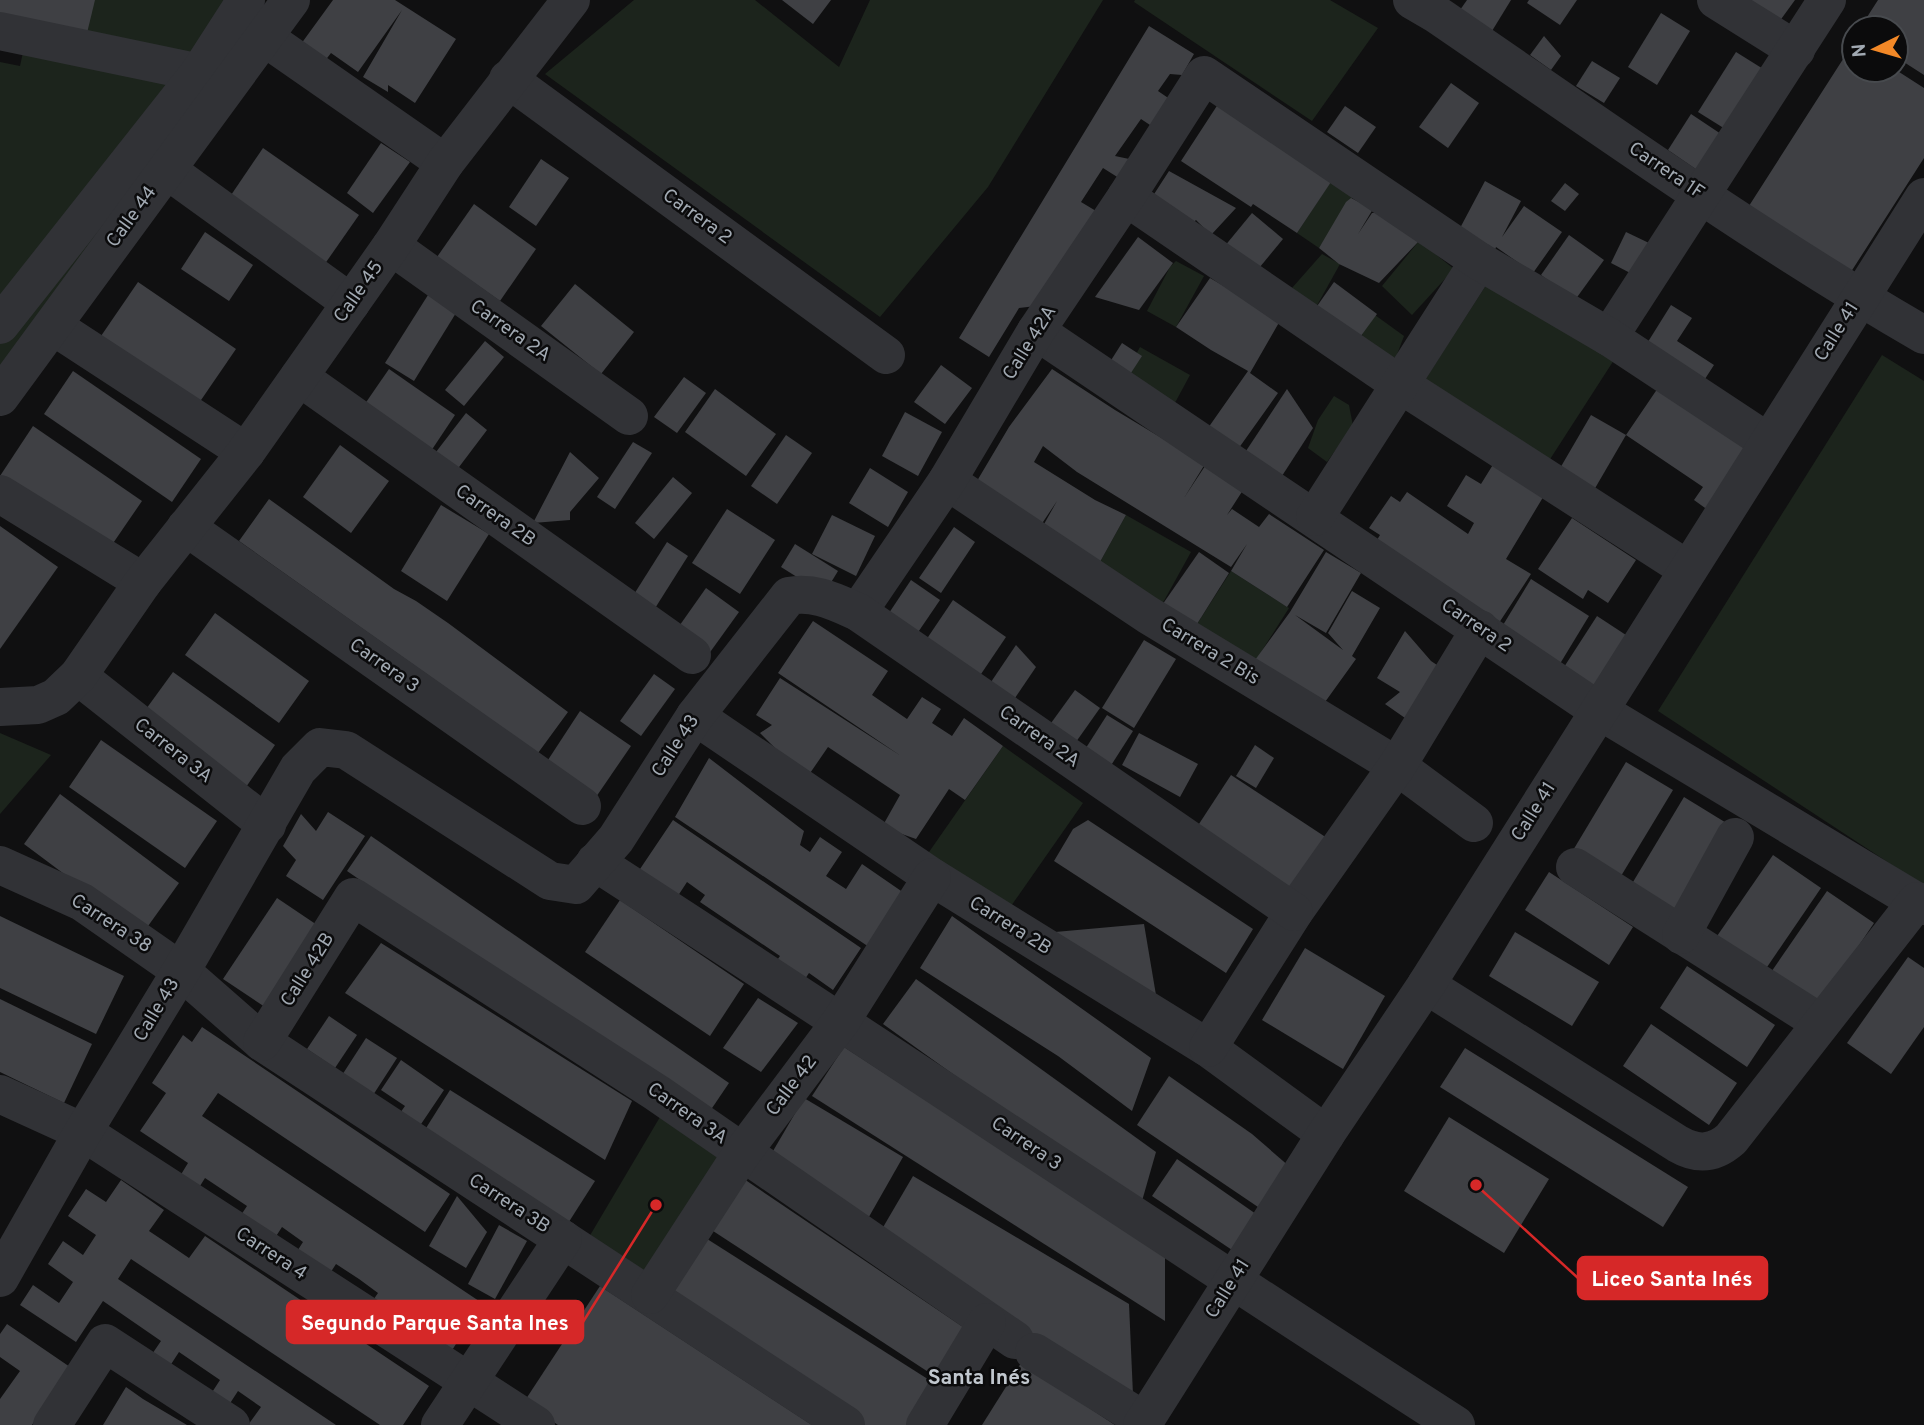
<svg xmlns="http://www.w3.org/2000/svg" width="1924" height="1425" viewBox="0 0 1924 1425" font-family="Overpass,sans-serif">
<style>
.green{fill:#1c241c}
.building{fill:#3f4044}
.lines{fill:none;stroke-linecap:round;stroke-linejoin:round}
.minor{stroke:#313236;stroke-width:38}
.labels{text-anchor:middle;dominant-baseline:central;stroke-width:5;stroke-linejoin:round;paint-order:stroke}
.street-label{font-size:19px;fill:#a1a9b2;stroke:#0b0b0c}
.neighbourhood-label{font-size:21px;font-weight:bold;fill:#c1c7ce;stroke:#0b0b0c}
.leader{fill:none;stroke:#d62828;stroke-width:2.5}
.callout-dot{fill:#d62828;stroke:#0b0b0c;stroke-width:2.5}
.callout{fill:#d62828;stroke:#d62828;stroke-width:2.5}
.callout-label{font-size:21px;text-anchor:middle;font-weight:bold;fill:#fff}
</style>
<rect width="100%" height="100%" fill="#101011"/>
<g class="green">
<path d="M0,0H262L0,371V62L20,66L30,20Z"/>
<path d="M634,0H755L839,67L870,0H1103L988,187L880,317L545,74Z"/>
<path d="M1135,0H1330L1378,28L1312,121L1134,2Z"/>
<path d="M1337,172L1359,188L1319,248L1297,233Z"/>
<path d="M1419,241L1454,269L1412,315L1382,286Z"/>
<path d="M1322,254L1340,264L1315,309L1292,288Z"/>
<path d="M1176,261L1204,276L1176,327L1147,311L1170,267Z"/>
<path d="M1490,279L1614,360L1545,467L1421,386Z"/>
<path d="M1375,315L1404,336L1396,357L1387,359L1363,347L1362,333Z"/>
<path d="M1140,347L1190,375L1170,412L1120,384Z"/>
<path d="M1882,355L1924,381V886L1658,711Z"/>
<path d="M1334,396L1349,405L1353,426L1327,462L1308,448L1318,420Z"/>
<path d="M1126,515L1191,552L1160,608L1095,571Z"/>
<path d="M1231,571L1289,608L1256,660L1192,632Z"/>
<path d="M0,733L51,755L0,814Z"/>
<path d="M1003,746L1083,803L1002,919L922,862Z"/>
<path d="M660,1117L732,1160L649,1290L582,1249Z"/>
</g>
<g class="building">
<path d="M0,0H95L87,33L0,13Z"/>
<path d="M333,0H395L456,39L415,103L388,85V92L363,77L402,10L358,72L331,53L324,62L301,44Z"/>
<path d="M782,0H831L813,24Z"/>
<path d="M1467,0H1511L1492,31L1460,10Z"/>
<path d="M1529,0H1577L1560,25L1527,3Z"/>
<path d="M1748,0H1795L1779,22Z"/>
<path d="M1878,0H1924V75L1896,57V28H1860Z"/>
<path d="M1661,13L1690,31L1657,85L1628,67Z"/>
<path d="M1149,26L1194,54L1182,75L1170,74L1158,91L1177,104L1159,131L1141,119L1115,156L1134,160L1122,180L1103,168L1081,202L1096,211L1036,306L1019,308L989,357L959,338Z"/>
<path d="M1544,36L1561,56L1551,70L1530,55Z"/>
<path d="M1854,42V70H1896L1924,88V158L1849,275L1747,209Z"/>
<path d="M1736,52L1768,72L1730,132L1698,112Z"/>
<path d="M1592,61L1620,78L1604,103L1576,86Z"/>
<path d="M1451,83L1479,103L1448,148L1419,127Z"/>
<path d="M1224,95L1339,170L1297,233L1253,204L1251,207L1181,161Z"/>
<path d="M1345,106L1376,127L1358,153L1327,132Z"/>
<path d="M1691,114L1721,134L1697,170L1668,150Z"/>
<path d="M381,143L410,162L373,213L347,193Z"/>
<path d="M263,148L359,215L322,268L227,201Z"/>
<path d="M541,159L569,178L536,226L509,207Z"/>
<path d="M1169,171L1236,208L1211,235L1196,220L1188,227L1147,205Z"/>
<path d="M1485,181L1521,201L1502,237L1524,206L1562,232L1533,273L1496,247L1495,250L1459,230Z"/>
<path d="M1565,183L1579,194L1565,211L1551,201Z"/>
<path d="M1351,198L1373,209L1358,234L1372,213H1391L1419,241L1379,283L1339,264L1319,248L1346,202Z"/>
<path d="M474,204L536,249L500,301L437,257Z"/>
<path d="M1252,213L1283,239L1255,273L1224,247Z"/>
<path d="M205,232L253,265L229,301L181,269Z"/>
<path d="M1626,232L1649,243L1634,275L1611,263Z"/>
<path d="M1569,235L1604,260L1575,300L1541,275Z"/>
<path d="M1138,237L1173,263L1139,310L1095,297Z"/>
<path d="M1210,278L1281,319L1250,373L1278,393L1231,459L1201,438L1248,371L1211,350L1176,327Z"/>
<path d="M138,282L236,349L199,403L101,336Z"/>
<path d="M1334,282L1377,314L1355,344L1315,309Z"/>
<path d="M575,284L634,332L601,374L541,326Z"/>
<path d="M428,295L456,313L414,381L385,363Z"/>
<path d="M1671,305L1692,318L1677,341L1714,365L1703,382L1646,345Z"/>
<path d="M485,341L504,357L464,406L445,390Z"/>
<path d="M1122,343L1142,356L1127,379L1108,365Z"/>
<path d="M941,365L972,388L945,424L914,402Z"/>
<path d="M389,369L455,415L427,457L360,411Z"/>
<path d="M1052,369L1115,410L1205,464L1184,498L1209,460L1245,487L1227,515L1232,509L1259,527L1269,514L1324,550L1287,607L1231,571L1247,544L1231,567L1077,472L1043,446L1034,462L1095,500L1126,515L1095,571L1039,533L1057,501L1039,528L974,486L1009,427Z"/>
<path d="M73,371L201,459L172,502L44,414Z"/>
<path d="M684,377L706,393L677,433L654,417Z"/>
<path d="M1662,382L1757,447L1712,513L1694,500L1703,487L1626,435Z"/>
<path d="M715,389L776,434L746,476L685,432Z"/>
<path d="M1287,389L1313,428L1280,479L1242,457Z"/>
<path d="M905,412L942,432L918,476L882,456Z"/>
<path d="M466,413L487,430L453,475L426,465Z"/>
<path d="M1591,415L1626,435L1594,490L1559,470Z"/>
<path d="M33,426L142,501L107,552L0,476Z"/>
<path d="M786,435L812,453L777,504L751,486Z"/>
<path d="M633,442L652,453L615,509L597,497Z"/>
<path d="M340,445L389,481L351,533L303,497Z"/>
<path d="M570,452L599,478L570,512V520L533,523Z"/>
<path d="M1494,463L1545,494L1506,559L1531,574L1495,629L1372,548L1380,535L1369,528L1391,496L1400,502L1407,492L1468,534L1474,523L1447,506L1466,475L1481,484Z"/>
<path d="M870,468L908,492L888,527L849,503Z"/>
<path d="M673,477L692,493L654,539L635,523Z"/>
<path d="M269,499L394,589L416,601L448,623L568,712L538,753L239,541Z"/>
<path d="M441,505L489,534L447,601L401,571Z"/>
<path d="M727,509L775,540L740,594L692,563Z"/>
<path d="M832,515L875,536L856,576L812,554Z"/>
<path d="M1572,518L1636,560L1608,603L1588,590L1583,599L1538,569Z"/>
<path d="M0,526L58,567L0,649Z"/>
<path d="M954,527L975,542L941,593L919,578Z"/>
<path d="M667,542L688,556L652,613L631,599Z"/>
<path d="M795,544L838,571L824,594L781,567Z"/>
<path d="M1199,552L1229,573L1192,632L1160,608Z"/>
<path d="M1326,552L1361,573L1326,633L1295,615L1343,650L1328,633L1352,591L1380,608L1352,656L1356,659L1320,709L1255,660L1290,612Z"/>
<path d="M1531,579L1589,616L1558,667L1500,630Z"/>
<path d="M911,580L940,600L910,644L881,625Z"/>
<path d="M706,588L739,612L708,655L675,632Z"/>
<path d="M953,600L1006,637L977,680L924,643Z"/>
<path d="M215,613L309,681L279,723L185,655Z"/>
<path d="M1597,616L1629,637L1588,702L1555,681Z"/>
<path d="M813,621L888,671L872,695L907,719L922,697L941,709L932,723L952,736L964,718L1003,746L965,800L949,789L916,839L882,827L900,795L828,747L806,779L760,733L772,725L756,715L780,678L901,756L778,673Z"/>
<path d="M1405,631L1431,661L1440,667L1405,718L1385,704L1400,692L1377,678Z"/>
<path d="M1144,640L1176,659L1134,728L1102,708Z"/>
<path d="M1016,645L1036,667L1015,698L991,682Z"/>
<path d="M173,672L275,745L244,790L141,716Z"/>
<path d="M654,674L675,689L641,736L620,721Z"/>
<path d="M1075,690L1100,708L1071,749L1046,730Z"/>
<path d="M580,711L631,746L596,797L546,763Z"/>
<path d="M1107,715L1133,731L1110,767L1084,751Z"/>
<path d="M1139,733L1198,764L1180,797L1122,765Z"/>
<path d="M101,740L217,821L185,868L69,787Z"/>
<path d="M1255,745L1274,758L1256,788L1236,776Z"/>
<path d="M709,758L804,831L800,845L810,852L820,837L842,852L826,876L846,889L862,864L907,895L872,949L675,817Z"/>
<path d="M1626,762L1673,790L1618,881L1572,852Z"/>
<path d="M1231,775L1327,838L1293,891L1197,827Z"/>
<path d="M60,794L179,883L143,933L24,844Z"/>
<path d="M1684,797L1728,824L1673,914L1630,887Z"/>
<path d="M328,812L365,836L323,900L286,876L296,860L283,846L301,814L316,831Z"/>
<path d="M673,820L861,948L833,990L809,973L803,982L775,963L780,956L700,902L705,895L687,882L670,908L640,869Z"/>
<path d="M1088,820L1253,929L1226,973L1054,861L1073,829Z"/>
<path d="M371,836L729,1083L706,1117L347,871Z"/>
<path d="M1773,855L1821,888L1763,973L1715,939Z"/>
<path d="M1549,872L1633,927L1609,965L1525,910Z"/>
<path d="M1827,891L1874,923L1815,1011L1767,978Z"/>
<path d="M277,898L323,929L268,1009L223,979Z"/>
<path d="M620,900L744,984L710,1036L585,952Z"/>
<path d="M0,916L124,976L96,1034L0,988Z"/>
<path d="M952,916L1151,1058L1132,1111L1058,1056L920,968Z"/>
<path d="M1144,924L1157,1001L1055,932Z"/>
<path d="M1515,932L1599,982L1572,1026L1489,976Z"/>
<path d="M381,943L632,1101L605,1160L345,993Z"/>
<path d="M1305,948L1385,996L1343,1069L1262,1020Z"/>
<path d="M1908,957L1924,968V1027L1891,1074L1847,1043Z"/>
<path d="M1687,966L1775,1025L1747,1067L1660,1008Z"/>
<path d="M916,979L1156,1152L1140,1208L883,1024Z"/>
<path d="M758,998L798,1023L761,1072L723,1048Z"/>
<path d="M0,999L92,1044L64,1103L0,1072Z"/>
<path d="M329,1016L357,1035L335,1068L307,1049Z"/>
<path d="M1651,1024L1737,1083L1709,1125L1623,1066Z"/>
<path d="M202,1027L450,1194L425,1232L218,1093L202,1116L482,1303L449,1355L407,1328L417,1312L402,1302L391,1320L369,1306L378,1293L359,1279L336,1264L327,1278L294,1256L303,1242L282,1227L271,1244L237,1221L247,1206L205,1178L195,1194L177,1181L188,1163L140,1131L166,1093L152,1083L183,1035L192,1042Z"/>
<path d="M366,1038L397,1058L366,1106L335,1086Z"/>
<path d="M844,1047L1165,1255V1321L812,1096Z"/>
<path d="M1465,1048L1688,1187L1663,1227L1440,1087Z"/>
<path d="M401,1060L444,1090L413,1136L393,1123L405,1106L381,1090Z"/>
<path d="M1169,1076L1252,1134L1290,1167L1258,1207L1137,1125Z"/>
<path d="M450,1090L595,1181L565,1228L421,1136Z"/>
<path d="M804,1098L903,1157L866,1222L766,1163Z"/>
<path d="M1449,1117L1549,1179L1504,1253L1404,1191Z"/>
<path d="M1177,1159L1256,1214L1232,1250L1152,1196Z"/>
<path d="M738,1175L966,1329L939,1379L710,1229Z"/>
<path d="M913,1176L1129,1304L1133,1395L875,1241Z"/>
<path d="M121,1180L164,1210L149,1231L167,1243L189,1258L205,1236L429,1386L403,1425H380L131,1259L118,1279L336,1425H248L261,1407L238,1391L225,1411L207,1400L220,1380L179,1352L166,1372L148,1360L161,1341L103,1301L76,1342L20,1305L33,1285L59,1303L73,1282L48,1264L63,1241L83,1255L96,1235L68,1216L86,1189L106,1202Z"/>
<path d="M457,1196L487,1232L466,1268L429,1246Z"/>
<path d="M499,1225L527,1241L495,1299L468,1284Z"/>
<path d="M704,1237L934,1383L908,1425H865L666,1298Z"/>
<path d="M600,1286L812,1425H558L524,1402Z"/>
<path d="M7,1324L70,1367L32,1425H0V1399L20,1371L0,1357V1334Z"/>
<path d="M1021,1363L1115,1425H982Z"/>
<path d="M126,1387L143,1399L187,1425H103Z"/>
</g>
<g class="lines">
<g class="minor">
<path d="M1412,0L1436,14C1597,124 1756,238 1924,335"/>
<path d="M1716,0L1796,50"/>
<path d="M0,31L220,77"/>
<path d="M264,37L445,163"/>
<path d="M508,79L886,355"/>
<path d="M167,170L351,303"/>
<path d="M1126,197L1401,385L1687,569"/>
<path d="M391,246L629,416"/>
<path d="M0,325L199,73L246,0"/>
<path d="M53,326L246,452"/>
<path d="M1036,331L1598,710L1924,906"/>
<path d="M1609,337L1827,0"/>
<path d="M299,377L692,655"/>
<path d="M0,397L291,0"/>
<path d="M947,481L1148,615L1397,766L1474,823"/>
<path d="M0,494L143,582"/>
<path d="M1315,517L1479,261"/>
<path d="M186,527L582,806"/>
<path d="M858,612L947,481L1036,331L1126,197L1204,75L1479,261L1609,337L1768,442"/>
<path d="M78,676L267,825"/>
<path d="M0,707L38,705L56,697L78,676L143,582L246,452L391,246L445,163L571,0"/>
<path d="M695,716L932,877L1208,1048L1326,1134"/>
<path d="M595,862C883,1048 1167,1240 1456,1425"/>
<path d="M0,865L82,902L181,971L262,1042L846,1425"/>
<path d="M1575,867L1821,1023"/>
<path d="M1681,935L1735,837"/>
<path d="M1426,985L1678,1144C1697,1155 1714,1154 1731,1139L1917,901"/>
<path d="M262,1042L353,897L657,1093L1015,1340"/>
<path d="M1208,1048L1294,912L1397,766L1480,629"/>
<path d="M0,1094L83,1132L536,1425"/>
<path d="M0,1278L83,1132L181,971L298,769L320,747L346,750L550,881L576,885L616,839L695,716L789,596C814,591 835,602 858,612L1294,912"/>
<path d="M650,1295L742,1153L841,1021L932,877"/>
<path d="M1034,1352L1145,1421"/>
<path d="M52,1425L105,1343L231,1425"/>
<path d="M440,1425L563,1239"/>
<path d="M925,1425L987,1322"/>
<path d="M1142,1425L1326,1134L1426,985L1924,197"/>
</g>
</g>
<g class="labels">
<g class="street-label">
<text transform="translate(1666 171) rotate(34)">Carrera 1F</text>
<text transform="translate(132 217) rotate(-54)">Calle 44</text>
<text transform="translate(697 217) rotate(36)">Carrera 2</text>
<text transform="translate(359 292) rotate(-55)">Calle 45</text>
<text transform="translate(510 331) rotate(35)">Carrera 2A</text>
<text transform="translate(1837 332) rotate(-58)">Calle 41</text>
<text transform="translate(1030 343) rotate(-58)">Calle 42A</text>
<text transform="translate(495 516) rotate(35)">Carrera 2B</text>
<text transform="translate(1476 626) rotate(34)">Carrera 2</text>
<text transform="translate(1210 652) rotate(31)">Carrera 2 Bis</text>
<text transform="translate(384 666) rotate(35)">Carrera 3</text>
<text transform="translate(1039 737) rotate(35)">Carrera 2A</text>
<text transform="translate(676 746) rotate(-57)">Calle 43</text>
<text transform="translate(173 751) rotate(38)">Carrera 3A</text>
<text transform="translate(1534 812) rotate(-58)">Calle 41</text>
<text transform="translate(111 924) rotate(33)">Carrera 38</text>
<text transform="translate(1010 926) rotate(32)">Carrera 2B</text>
<text transform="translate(308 970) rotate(-58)">Calle 42B</text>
<text transform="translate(157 1010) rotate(-59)">Calle 43</text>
<text transform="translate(792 1086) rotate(-53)">Calle 42</text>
<text transform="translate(687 1114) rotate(35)">Carrera 3A</text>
<text transform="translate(1026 1144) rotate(34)">Carrera 3</text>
<text transform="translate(509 1204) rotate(33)">Carrera 3B</text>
<text transform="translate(271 1254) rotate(33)">Carrera 4</text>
<text transform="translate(1228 1289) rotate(-58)">Calle 41</text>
</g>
<g class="neighbourhood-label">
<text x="979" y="1378">Santa Inés</text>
</g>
</g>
<path class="leader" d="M1476 1185L1578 1278M656 1205L583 1322"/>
<g class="callout-dot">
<circle cx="1476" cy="1185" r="7"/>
<circle cx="656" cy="1205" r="7"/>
</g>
<g class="callout">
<rect x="1578" y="1257" width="189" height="42" rx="7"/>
<rect x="287" y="1301" width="296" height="42" rx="7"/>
</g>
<g class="callout-label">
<text x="1672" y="1286">Liceo Santa Inés</text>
<text x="435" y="1330">Segundo Parque Santa Ines</text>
</g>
<g transform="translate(1875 49) rotate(265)"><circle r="33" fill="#0b0b0c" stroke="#474a4e" stroke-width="2"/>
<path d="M0-5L12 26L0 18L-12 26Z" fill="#f28827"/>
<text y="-10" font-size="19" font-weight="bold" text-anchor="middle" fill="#a1a9b2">N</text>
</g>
</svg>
